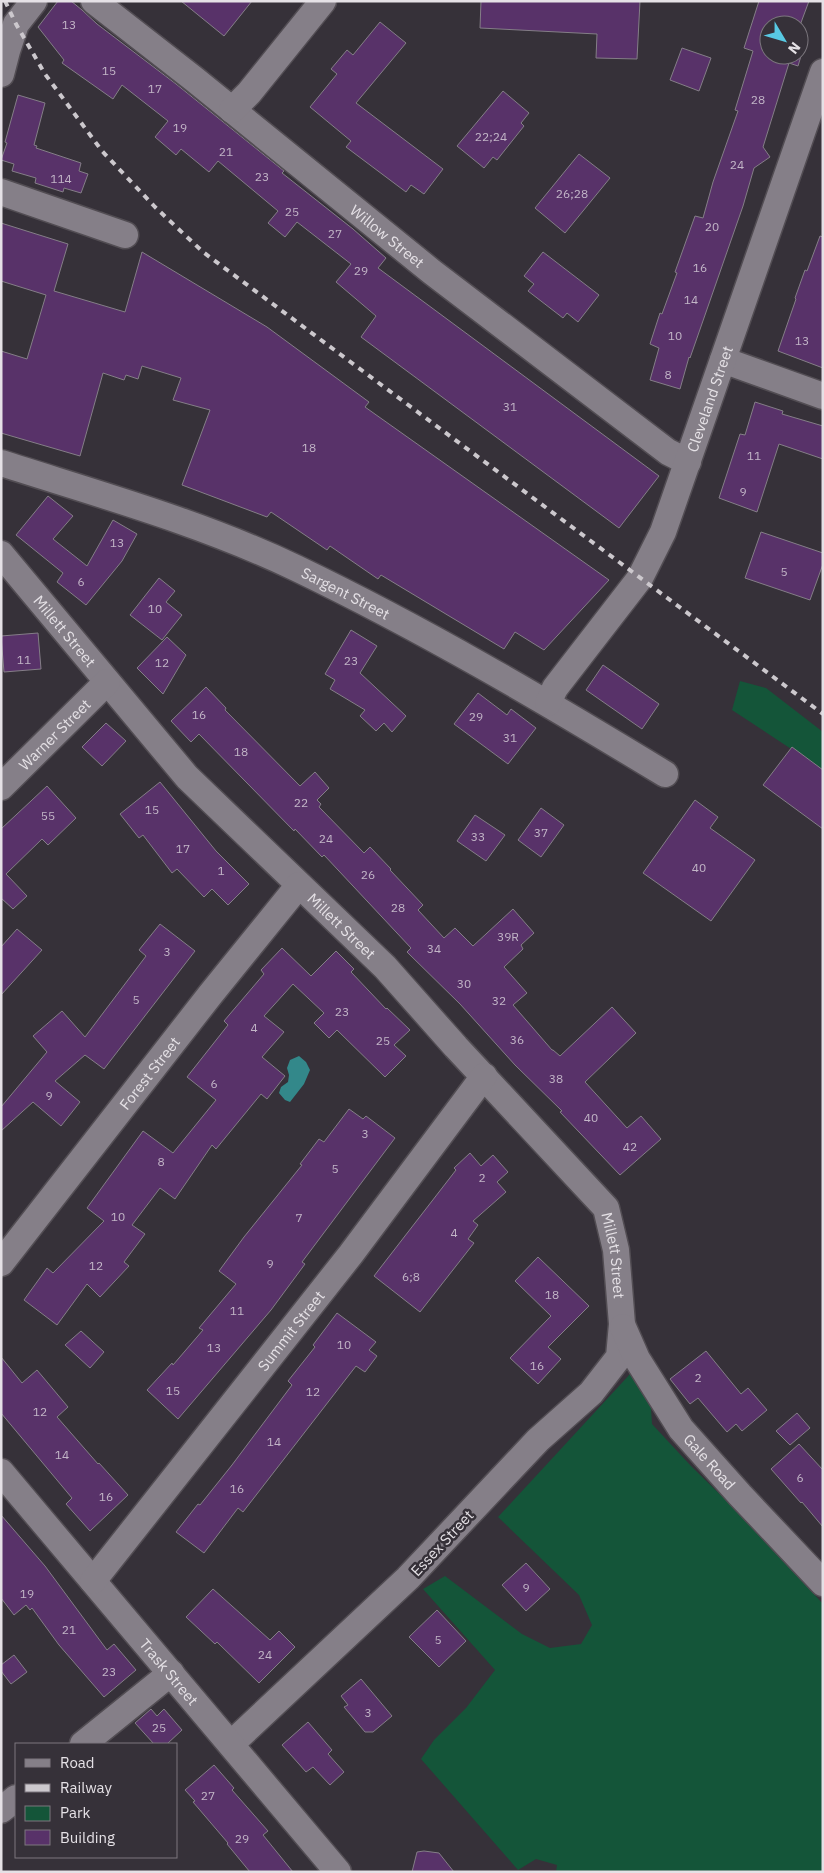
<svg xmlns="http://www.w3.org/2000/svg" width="824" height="1873" viewBox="0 0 824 1873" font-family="'IBM Plex Sans',sans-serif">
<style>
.green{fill:#145539}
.water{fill:#33888a}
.building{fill:#583269;stroke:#847e87}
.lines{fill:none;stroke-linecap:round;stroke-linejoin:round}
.minor-casing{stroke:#524d53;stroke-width:29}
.minor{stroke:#857f88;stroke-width:26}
.rail{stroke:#ccc8cd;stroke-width:4;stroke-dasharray:6 6;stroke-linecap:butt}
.labels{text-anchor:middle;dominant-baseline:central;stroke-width:5;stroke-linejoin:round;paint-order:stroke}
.number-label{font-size:12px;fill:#c2b5c7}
.street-label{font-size:15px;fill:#e5e1e6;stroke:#363139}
</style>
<rect width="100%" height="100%" fill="#363139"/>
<g class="green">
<path d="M740,681L766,688L823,732V770L732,710Z"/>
<path d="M631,1373L650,1394L652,1424L691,1466L745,1519L823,1604V1872H556L557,1865L536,1859L518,1870L421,1759L434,1740L466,1708L495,1670L423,1589L445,1576L522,1634L550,1648L581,1644L592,1625L579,1595L498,1517Z"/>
</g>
<path class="water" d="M299,1056L306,1062L310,1070L304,1084L290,1102L285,1100L279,1093L281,1087L288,1082L289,1075L287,1068L290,1060Z"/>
<g class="building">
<path d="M58,1H71L82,10L97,24L176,84L284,171L282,173L353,229L386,258L378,268L659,476L619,528L361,337L376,316L336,282L351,264L297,222L285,237L268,223L278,211L218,161L209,172L181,149L176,155L155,137L168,121L122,85L113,99L62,63L64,60L38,27Z"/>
<path d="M181,1H252L224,36Z"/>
<path d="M481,1H640L637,59L596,58L597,34L480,28Z"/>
<path d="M759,1H809L799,28V25H769V55H799V33L807,36L798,66L789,63L763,147L770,157L754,168L743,206L690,358L689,357L680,389L650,380L659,348L650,344L660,313L662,314L677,273L675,272L695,216L703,218L713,182L738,111L735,110L753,51L744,48Z"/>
<path d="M380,22L406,43L356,103L443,169L424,194L411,185L406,192L346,147L351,141L310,107L337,74L331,69L347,50L353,55Z"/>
<path d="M682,48L711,58L699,91L670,80Z"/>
<path d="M503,91L529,113L521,123L524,126L497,160L493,157L484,168L457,146Z"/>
<path d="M18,95L45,103L34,145L37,146L36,148L81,163L79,171L88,174L81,193L64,188L63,192L35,183L36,178L12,171L14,164L1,160L7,143L5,142Z"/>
<path d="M579,154L610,178L565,233L535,208Z"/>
<path d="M1,223L68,244L54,291L125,312L142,252L267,327L369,402L365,407L609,580L544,650L515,632L504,649L381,575L378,579L330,546L327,550L271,512L267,517L182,485L210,410L173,400L181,378L142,366L138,379L126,375L124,380L103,373L80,456L1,433V351L27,359L46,295L1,281Z"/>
<path d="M820,236L823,237V368L778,351L796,299L795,298L805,270L807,271Z"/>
<path d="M543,252L599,295L578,322L567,313L563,318L528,291L534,284L524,276Z"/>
<path d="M755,402L783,411L782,414L823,426V459L779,444L757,512L719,498L740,434L745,435Z"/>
<path d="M48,496L73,516L53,539L87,566L113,520L137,534L122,561L86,605L57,582L63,573L16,535Z"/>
<path d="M761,532L823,553V564L810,600L745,578Z"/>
<path d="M159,578L175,591L166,602L182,615L162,640L130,615Z"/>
<path d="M351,630L377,646L360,673L406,716L392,732L384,723L376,731L360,716L365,710L330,689L335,680L325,674Z"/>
<path d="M38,633L41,669L4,672L1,636Z"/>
<path d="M167,637L186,655L163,694L137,668Z"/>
<path d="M603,665L659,704L642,729L586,690Z"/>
<path d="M206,687L226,708L225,710L300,786L315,772L329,788L317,800L321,804L319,807L364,853L370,847L391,869L390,870L423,905L418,910L444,938L455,928L473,946L513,909L534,933L521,945L523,949L504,967L527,993L513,1005L552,1050H553L560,1056L612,1007L636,1033L585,1082L627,1128L641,1116L661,1139L620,1175L560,1112L562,1111L515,1065L460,1004L407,952L411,948L324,855L322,857L295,829L294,831L199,734L191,742L171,721Z"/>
<path d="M478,693L507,715L511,709L536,728L508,764L454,724Z"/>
<path d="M106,723L126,741L102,766L82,747Z"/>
<path d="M792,747L823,770V829L763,785Z"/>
<path d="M160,782L216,851L249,884L228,905L212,889L204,897L177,869L172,873L143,835L139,838L120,814Z"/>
<path d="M47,786L76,818L48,845L42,839L6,874L27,896L13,909L1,898V829Z"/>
<path d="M695,800L718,817L710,828L755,860L711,921L643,873Z"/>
<path d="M541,808L564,825L541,857L518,840Z"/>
<path d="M475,815L505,835L486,861L457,841Z"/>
<path d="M160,924L195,951L104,1069L85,1055L55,1081L80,1102L61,1126L33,1102L1,1131V1107L47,1052L33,1036L62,1011L85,1037L146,956L139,950Z"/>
<path d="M17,929L42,950L1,995V947Z"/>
<path d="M282,948L311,976L336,951L354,969L351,972L386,1009L387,1008L410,1030L394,1045L406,1056L385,1077L337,1030L329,1038L314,1023L324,1013L293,984L264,1016L284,1032L262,1057L285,1076L267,1099L261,1094L216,1149L212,1145L175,1199L160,1188L132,1225L145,1234L124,1262L129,1266L100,1297L87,1284L57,1325L24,1300L47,1268L53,1273L104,1221L87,1208L143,1131L173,1153L216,1100L187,1077L228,1025L224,1021L264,974L261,970Z"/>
<path d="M349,1109L363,1119L366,1116L395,1138L302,1262L305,1264L271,1310L178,1419L147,1390L172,1363L173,1365L203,1330L199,1328L236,1284L219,1271L244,1237L302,1165L300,1164L319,1139L324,1142Z"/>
<path d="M470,1153L481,1166L493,1155L508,1172L497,1182L506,1192L473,1221L478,1225L468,1239L474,1243L420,1312L374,1276L456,1170L454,1168Z"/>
<path d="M538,1257L589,1306L548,1347L561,1359L538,1384L510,1358L551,1316L515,1281Z"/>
<path d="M337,1313L376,1342L369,1350L377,1356L365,1372L356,1366L243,1512L238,1508L204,1553L176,1532L198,1504L200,1505L232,1465L292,1385L288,1381L315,1347L313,1345Z"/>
<path d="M81,1331L104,1352L90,1368L65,1345Z"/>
<path d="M706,1351L741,1394L748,1388L767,1410L742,1431L736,1424L727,1432L698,1398L690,1404L670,1379Z"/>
<path d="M1,1357L22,1383L37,1370L68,1407L57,1417L98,1464L99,1463L128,1495L90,1531L66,1504L72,1498L1,1413Z"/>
<path d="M797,1413L810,1428L790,1445L776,1431Z"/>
<path d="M799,1444L823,1470V1527L802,1502L801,1503L771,1469Z"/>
<path d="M1,1515L45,1566L107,1650L114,1644L136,1670L104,1697L59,1645L32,1608L30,1610L26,1605L14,1615L1,1598Z"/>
<path d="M526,1563L550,1589L526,1611L502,1585Z"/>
<path d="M213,1589L270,1640L279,1631L295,1647L259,1683L217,1642L215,1644L186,1617Z"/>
<path d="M437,1610L466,1641L439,1667L409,1637Z"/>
<path d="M14,1655L27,1672L11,1684L1,1671V1665Z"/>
<path d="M361,1679L392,1716L373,1732H365L344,1707L348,1705L341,1696Z"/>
<path d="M151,1709L157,1716L164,1709L182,1730L167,1744H154L135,1723Z"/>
<path d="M308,1722L332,1750L328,1754L344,1772L330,1785L313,1767L306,1772L282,1745Z"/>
<path d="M214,1765L234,1788L232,1790L268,1831L263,1835L293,1872H250L227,1844L228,1843L193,1802L195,1801L185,1790Z"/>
<path d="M424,1851L439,1853L454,1872H412L417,1852Z"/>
</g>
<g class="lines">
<g class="minor-casing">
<g id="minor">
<path id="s1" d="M94,1L194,79L432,272L668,452L688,462"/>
<path d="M1,74L7,51L16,24L34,1"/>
<path d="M232,110L249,93L323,1"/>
<path d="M1,192L125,235"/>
<path d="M723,360L823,396"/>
<path id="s2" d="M1,463C101,495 202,523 296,568C423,629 545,701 665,774"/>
<path id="s3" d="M1,554L187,777L385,967L456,1047L606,1208L616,1250L622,1324L619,1357L591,1393L538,1440L408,1578L231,1744"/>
<path id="s4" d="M548,703L555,688L640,578L663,532L823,72"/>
<path id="s5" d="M1,787L107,682"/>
<path id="s6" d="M1,1263L210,995L299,885"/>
<path id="s7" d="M623,1327L637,1359L681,1429L740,1495L823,1583"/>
<path id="s8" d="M1,1472L338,1872"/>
<path id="s9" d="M93,1581L351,1254L484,1076"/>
<path d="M83,1744L171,1673"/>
<path d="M1,1810L16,1798"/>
</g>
</g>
<use href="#minor" class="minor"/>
<path class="rail" d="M5,1L16,24L45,74L102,151L155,207L203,252L823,714"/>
</g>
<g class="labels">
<g class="number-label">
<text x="69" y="24">13</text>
<text x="109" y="70">15</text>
<text x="155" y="88">17</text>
<text x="758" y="99">28</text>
<text x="180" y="127">19</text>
<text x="491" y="136">22;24</text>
<text x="226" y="151">21</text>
<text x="737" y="164">24</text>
<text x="262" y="176">23</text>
<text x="61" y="178">114</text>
<text x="572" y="193">26;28</text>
<text x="292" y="211">25</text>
<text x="712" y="226">20</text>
<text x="335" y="233">27</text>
<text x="700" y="267">16</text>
<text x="361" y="270">29</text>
<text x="691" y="299">14</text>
<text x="675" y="335">10</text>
<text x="802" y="340">13</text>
<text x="668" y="374">8</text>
<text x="510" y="406">31</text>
<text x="309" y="447">18</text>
<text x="754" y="455">11</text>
<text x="743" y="491">9</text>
<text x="117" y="542">13</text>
<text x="784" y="571">5</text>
<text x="81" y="581">6</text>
<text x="155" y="608">10</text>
<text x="24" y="659">11</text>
<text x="351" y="660">23</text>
<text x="162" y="662">12</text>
<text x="199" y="714">16</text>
<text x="476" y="716">29</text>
<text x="510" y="737">31</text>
<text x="241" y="751">18</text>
<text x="301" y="802">22</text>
<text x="152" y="809">15</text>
<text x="48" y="815">55</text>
<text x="541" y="832">37</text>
<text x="478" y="836">33</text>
<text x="326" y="838">24</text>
<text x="183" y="848">17</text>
<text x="699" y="867">40</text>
<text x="221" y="870">1</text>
<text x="368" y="874">26</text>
<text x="398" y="907">28</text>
<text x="508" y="936">39R</text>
<text x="434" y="948">34</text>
<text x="167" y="951">3</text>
<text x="464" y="983">30</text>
<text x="136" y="999">5</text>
<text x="499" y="1000">32</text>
<text x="342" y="1011">23</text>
<text x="254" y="1027">4</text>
<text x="517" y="1039">36</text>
<text x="383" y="1040">25</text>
<text x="556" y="1078">38</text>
<text x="214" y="1083">6</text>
<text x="49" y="1095">9</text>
<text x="591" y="1117">40</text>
<text x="365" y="1133">3</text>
<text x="630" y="1146">42</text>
<text x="161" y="1161">8</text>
<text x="335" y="1168">5</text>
<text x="482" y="1177">2</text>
<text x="118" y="1216">10</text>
<text x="299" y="1217">7</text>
<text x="454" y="1232">4</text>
<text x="270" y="1263">9</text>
<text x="96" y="1265">12</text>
<text x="411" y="1276">6;8</text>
<text x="552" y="1294">18</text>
<text x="237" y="1310">11</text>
<text x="344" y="1344">10</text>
<text x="214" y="1347">13</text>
<text x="537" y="1365">16</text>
<text x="698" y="1377">2</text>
<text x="173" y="1390">15</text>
<text x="313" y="1391">12</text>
<text x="40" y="1411">12</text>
<text x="274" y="1441">14</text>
<text x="62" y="1454">14</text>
<text x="800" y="1477">6</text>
<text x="237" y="1488">16</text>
<text x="106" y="1496">16</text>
<text x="526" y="1587">9</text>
<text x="27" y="1593">19</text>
<text x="69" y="1629">21</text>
<text x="438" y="1639">5</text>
<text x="265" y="1654">24</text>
<text x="109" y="1671">23</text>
<text x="368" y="1712">3</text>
<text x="159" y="1727">25</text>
<text x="208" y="1795">27</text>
<text x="242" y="1838">29</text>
</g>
<g class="street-label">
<text stroke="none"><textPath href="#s1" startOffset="376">Willow Street</textPath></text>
<text stroke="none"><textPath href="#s4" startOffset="348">Cleveland Street</textPath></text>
<text stroke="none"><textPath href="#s2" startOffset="369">Sargent Street</textPath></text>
<text stroke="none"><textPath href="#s3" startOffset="100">Millett Street</textPath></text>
<text stroke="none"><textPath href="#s5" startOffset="75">Warner Street</textPath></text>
<text stroke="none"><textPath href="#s3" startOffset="505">Millett Street</textPath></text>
<text stroke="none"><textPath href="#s6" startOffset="241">Forest Street</textPath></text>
<text stroke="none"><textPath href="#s3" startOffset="940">Millett Street</textPath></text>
<text stroke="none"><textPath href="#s9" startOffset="319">Summit Street</textPath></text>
<text stroke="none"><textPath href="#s7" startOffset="161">Gale Road</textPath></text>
<text transform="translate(442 1543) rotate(-47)">Essex Street</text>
<text stroke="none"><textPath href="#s8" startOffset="261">Trask Street</textPath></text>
</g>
</g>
<rect width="824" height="1873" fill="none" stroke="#e5e1e6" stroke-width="5"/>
<rect x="15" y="1743" width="162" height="115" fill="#363139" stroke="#7c777e"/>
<rect x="25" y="1759" width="25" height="8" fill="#857f88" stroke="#7c777e"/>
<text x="60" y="1768" font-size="15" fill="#e5e1e6">Road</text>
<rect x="25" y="1784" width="25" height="8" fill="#ccc8cd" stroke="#7c777e"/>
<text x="60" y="1793" font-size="15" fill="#e5e1e6">Railway</text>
<rect x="25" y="1806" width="25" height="15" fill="#145539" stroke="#7c777e"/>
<text x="60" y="1818" font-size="15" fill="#e5e1e6">Park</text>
<rect x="25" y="1830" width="25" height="15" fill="#583269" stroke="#7c777e"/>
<text x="60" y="1843" font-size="15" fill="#e5e1e6">Building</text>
<g transform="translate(784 40) rotate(128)"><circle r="24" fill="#363139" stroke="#7c777e"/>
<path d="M0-4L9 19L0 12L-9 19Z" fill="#58c9e3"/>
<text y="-8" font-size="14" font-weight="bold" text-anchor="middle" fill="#e5e1e6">N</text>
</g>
</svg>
